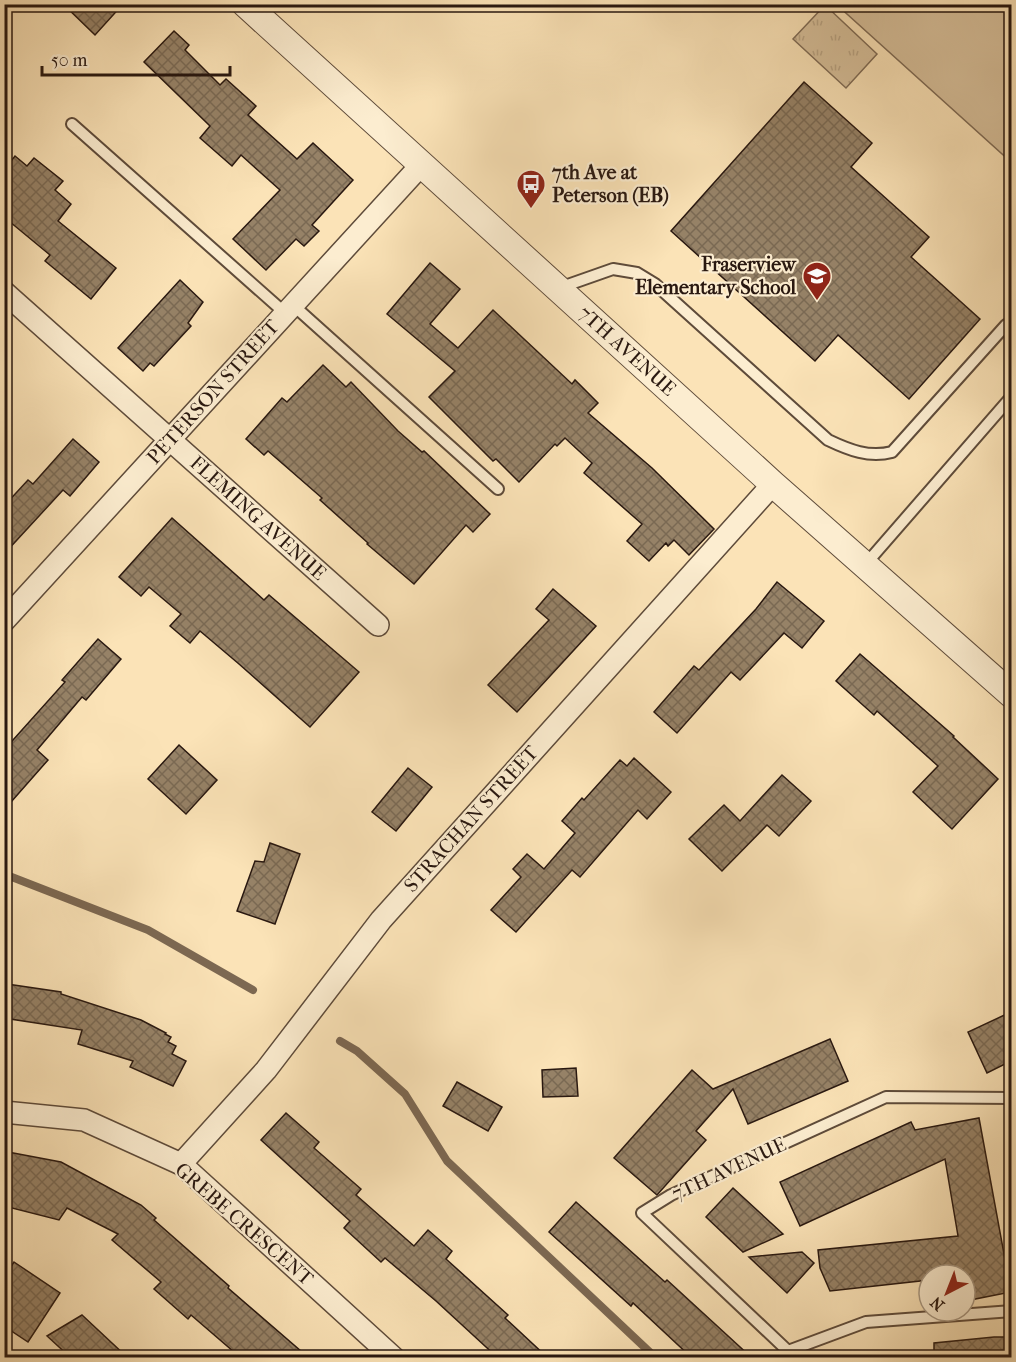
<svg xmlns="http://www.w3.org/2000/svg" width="1016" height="1362" viewBox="0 0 1016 1362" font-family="'IM FELL French Canon',serif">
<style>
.grass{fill:url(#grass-tufts);stroke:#806c56;stroke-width:1.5}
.garden{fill:#d7c09b;stroke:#806c56;stroke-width:1.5}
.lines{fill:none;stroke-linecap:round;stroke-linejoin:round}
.stream{stroke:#7c6852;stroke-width:8}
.building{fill:url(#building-cross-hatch);stroke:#291810;stroke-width:1.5}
.service-casing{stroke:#5e4b3a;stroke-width:14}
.minor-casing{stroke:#5e4b3a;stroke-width:24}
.tertiary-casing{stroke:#5e4b3a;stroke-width:28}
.service{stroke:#fcedd0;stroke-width:10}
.minor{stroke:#fcedd0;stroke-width:21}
.tertiary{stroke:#fcedd0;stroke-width:26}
.labels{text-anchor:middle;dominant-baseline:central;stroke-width:4.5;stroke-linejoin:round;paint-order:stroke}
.poi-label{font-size:20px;font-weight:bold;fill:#291810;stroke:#fcedd0;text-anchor:start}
.street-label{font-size:20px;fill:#291810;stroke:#fcedd0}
</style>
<defs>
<pattern id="grass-tufts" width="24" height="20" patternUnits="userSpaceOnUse" patternTransform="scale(1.5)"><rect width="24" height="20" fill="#d7c09b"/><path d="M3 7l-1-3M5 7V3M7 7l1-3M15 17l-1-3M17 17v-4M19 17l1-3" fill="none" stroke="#b9a484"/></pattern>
<pattern id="building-cross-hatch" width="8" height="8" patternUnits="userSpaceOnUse" patternTransform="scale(1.5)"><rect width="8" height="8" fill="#968267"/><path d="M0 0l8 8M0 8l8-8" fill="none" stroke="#7a6953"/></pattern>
</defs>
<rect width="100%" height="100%" fill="#fbe3b7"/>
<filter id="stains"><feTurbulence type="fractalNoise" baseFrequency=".00333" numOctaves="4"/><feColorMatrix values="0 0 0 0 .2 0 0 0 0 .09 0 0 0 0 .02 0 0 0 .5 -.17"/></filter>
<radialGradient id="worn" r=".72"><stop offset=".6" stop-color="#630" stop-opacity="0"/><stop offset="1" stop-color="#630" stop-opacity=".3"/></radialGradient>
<path class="grass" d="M825,5L877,54L846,88L793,39Z"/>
<path class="garden" d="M837,5H1011V162Z"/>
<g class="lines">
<g class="stream">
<path d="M4,874L148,930L253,990"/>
<path d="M340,1041L357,1051L405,1094L447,1161L656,1358"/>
</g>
</g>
<g class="building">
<path d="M63,4H123L95,35Z"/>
<path d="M174,31L189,45L185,50L220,85L226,79L256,106L248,115L297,159L313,143L353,180L312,225L319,231L304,246L296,239L266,270L233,239L280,190L241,155L232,166L200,138L210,126L144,62Z"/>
<path d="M804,82L872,143L851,167L929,237L911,257L980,319L909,399L838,335L815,361L671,231Z"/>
<path d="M15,156L27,166L34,158L63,181L55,190L71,204L58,221L116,268L91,299L45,261L50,255L4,217V170Z"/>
<path d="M430,263L460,289L430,324L458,348L493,310L572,384L575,380L598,403L588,413L652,468L714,529L689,555L674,540L668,546L666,543L649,561L627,541L642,524L584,473L592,463L565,438L557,446L555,444L519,482L496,459L493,461L429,397L455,371L387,314Z"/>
<path d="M180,280L203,302L188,323L191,326L154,366L150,363L143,371L118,348Z"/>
<path d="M323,365L346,387L351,382L398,431L422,452L424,451L490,514L473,532L466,525L414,584L367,544L368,543L320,500L322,498L291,471L268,451L264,455L246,439L282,398L287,402Z"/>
<path d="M73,439L99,462L70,496L63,490L4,554V506L28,480L33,484Z"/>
<path d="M172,518L264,600L269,595L359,672L310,727L239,664L200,631L190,643L170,626L181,614L149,587L141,596L119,577Z"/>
<path d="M777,582L824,621L802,648L784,633L740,680L731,672L677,733L654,712L694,666L699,670L756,609Z"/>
<path d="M553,589L596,626L517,712L488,685L549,620L536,609Z"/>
<path d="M98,639L121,659L86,700L82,697L37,750L48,760L4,810V750L65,682L62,680Z"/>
<path d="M860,654L954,736L953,737L998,779L952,829L913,792L938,766L877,711L874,715L836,681Z"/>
<path d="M179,745L217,780L186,814L148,779Z"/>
<path d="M634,758L671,792L647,819L638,810L580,877L572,870L516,932L491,910L521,877L513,869L527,854L544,869L575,833L562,821L582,798L584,800L620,760L627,766Z"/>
<path d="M408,768L432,787L396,831L372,812Z"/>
<path d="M782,775L811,801L779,836L767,825L722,871L689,839L724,805L740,821Z"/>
<path d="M270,843L300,854L275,924L237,911L255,861L264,862Z"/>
<path d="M7,984L61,992V994L141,1020L166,1033L165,1034L171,1037L168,1042L176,1046L172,1054L186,1061L173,1086L130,1067L133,1061L78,1044L82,1030L4,1018Z"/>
<path d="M1011,1012V1061L987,1073L968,1032Z"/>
<path d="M830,1039L848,1081L748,1124L733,1089L696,1131L706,1140L657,1195L614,1158L692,1070L713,1089Z"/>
<path d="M576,1068L578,1096L543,1097L542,1070Z"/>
<path d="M457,1082L502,1107L488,1131L443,1106Z"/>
<path d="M286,1113L319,1142L314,1148L361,1189L356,1195L414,1246L428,1230L452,1251L446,1259L508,1315L505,1318L548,1358H498L436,1301L385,1258L381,1262L344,1228L350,1221L261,1140Z"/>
<path d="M979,1118L1011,1292L970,1300L966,1275H929V1280L830,1291L820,1268L818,1250L958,1236L945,1159L800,1226L780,1182L911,1122L915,1130Z"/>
<path d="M8,1152L61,1162L141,1205L156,1218L154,1220L229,1286L228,1288L309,1358H241L191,1315L188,1319L154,1289L161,1282L112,1240L118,1234L67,1208L59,1220L4,1206V1168Z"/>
<path d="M733,1188L783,1234L743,1252L706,1217Z"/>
<path d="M576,1202L665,1282L667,1280L752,1358H692L633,1303L631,1306L549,1232Z"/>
<path d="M802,1252L814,1263L787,1293L749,1257Z"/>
<path d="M14,1262L60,1293L28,1342L4,1326V1277Z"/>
<path d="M82,1315L128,1358H71L47,1336Z"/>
<path d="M994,1337H1011V1358H934V1343Z"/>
</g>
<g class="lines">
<g class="service-casing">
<g id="service">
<path d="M72,124L285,313"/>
<path d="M559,288L613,269L637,273L655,284L828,440C849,450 869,458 892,452L1006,325L1012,326"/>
<path d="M293,305L498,489"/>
<path d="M865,565L1012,396"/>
<path d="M1012,1098L886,1097L671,1195L642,1213L788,1351L866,1322L1012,1311"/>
</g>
</g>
<g class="minor-casing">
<g id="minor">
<path d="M4,292L378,625"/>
<path d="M4,621L422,164"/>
<path d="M4,1112L84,1120L181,1164L394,1358"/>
<path d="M181,1164L266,1070L381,920L773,484"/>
</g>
</g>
<g class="tertiary-casing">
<path id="tertiary" d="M245,4L773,484L1012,695"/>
</g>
<use href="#service" class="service"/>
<use href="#minor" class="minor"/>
<use href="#tertiary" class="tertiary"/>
</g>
<defs>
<g id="bus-pin" transform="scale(1.5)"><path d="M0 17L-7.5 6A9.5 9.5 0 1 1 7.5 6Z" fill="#8f2418" stroke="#fcedd0"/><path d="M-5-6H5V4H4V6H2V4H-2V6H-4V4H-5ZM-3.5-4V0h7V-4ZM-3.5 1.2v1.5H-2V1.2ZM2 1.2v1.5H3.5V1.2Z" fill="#fff"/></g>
<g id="school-pin" transform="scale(1.5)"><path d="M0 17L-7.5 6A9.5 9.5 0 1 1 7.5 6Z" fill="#8f2418" stroke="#fcedd0"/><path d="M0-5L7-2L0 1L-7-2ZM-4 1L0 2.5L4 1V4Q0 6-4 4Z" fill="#fff"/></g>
</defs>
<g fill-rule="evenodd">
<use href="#bus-pin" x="531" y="184"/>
<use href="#school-pin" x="817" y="276"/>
</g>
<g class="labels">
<g class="poi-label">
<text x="552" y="172">7th Ave at<tspan x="552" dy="23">Peterson (EB)</tspan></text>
<text x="796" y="264" text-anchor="end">Fraserview<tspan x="796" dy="23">Elementary School</tspan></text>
</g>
<g class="street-label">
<text transform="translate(627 351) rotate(42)">7TH AVENUE</text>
<text transform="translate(213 392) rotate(-48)">PETERSON STREET</text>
<text transform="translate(258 518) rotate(42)">FLEMING AVENUE</text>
<text transform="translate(471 819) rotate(-48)">STRACHAN STREET</text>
<text transform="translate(729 1169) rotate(-25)">7TH AVENUE</text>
<text transform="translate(244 1224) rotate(41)">GREBE CRESCENT</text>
</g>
</g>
<rect width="1016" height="1362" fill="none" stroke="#fbe3b7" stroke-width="24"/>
<rect x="6" y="6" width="1004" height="1350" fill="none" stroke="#291810" stroke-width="3"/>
<rect x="12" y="12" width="992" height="1338" fill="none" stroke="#291810" stroke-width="1.5"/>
<g transform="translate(947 1293) rotate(222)"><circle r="28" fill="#fcedd0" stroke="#a89883" stroke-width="1.5"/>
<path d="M0-4.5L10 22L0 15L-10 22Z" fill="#8f2418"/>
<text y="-9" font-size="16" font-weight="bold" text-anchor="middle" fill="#291810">N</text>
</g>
<path d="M42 66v9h188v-9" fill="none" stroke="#291810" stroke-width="3"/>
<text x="51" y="66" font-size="18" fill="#291810" stroke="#fcedd0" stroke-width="4.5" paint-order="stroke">50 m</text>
<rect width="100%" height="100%" filter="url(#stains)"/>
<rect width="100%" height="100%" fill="url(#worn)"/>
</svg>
